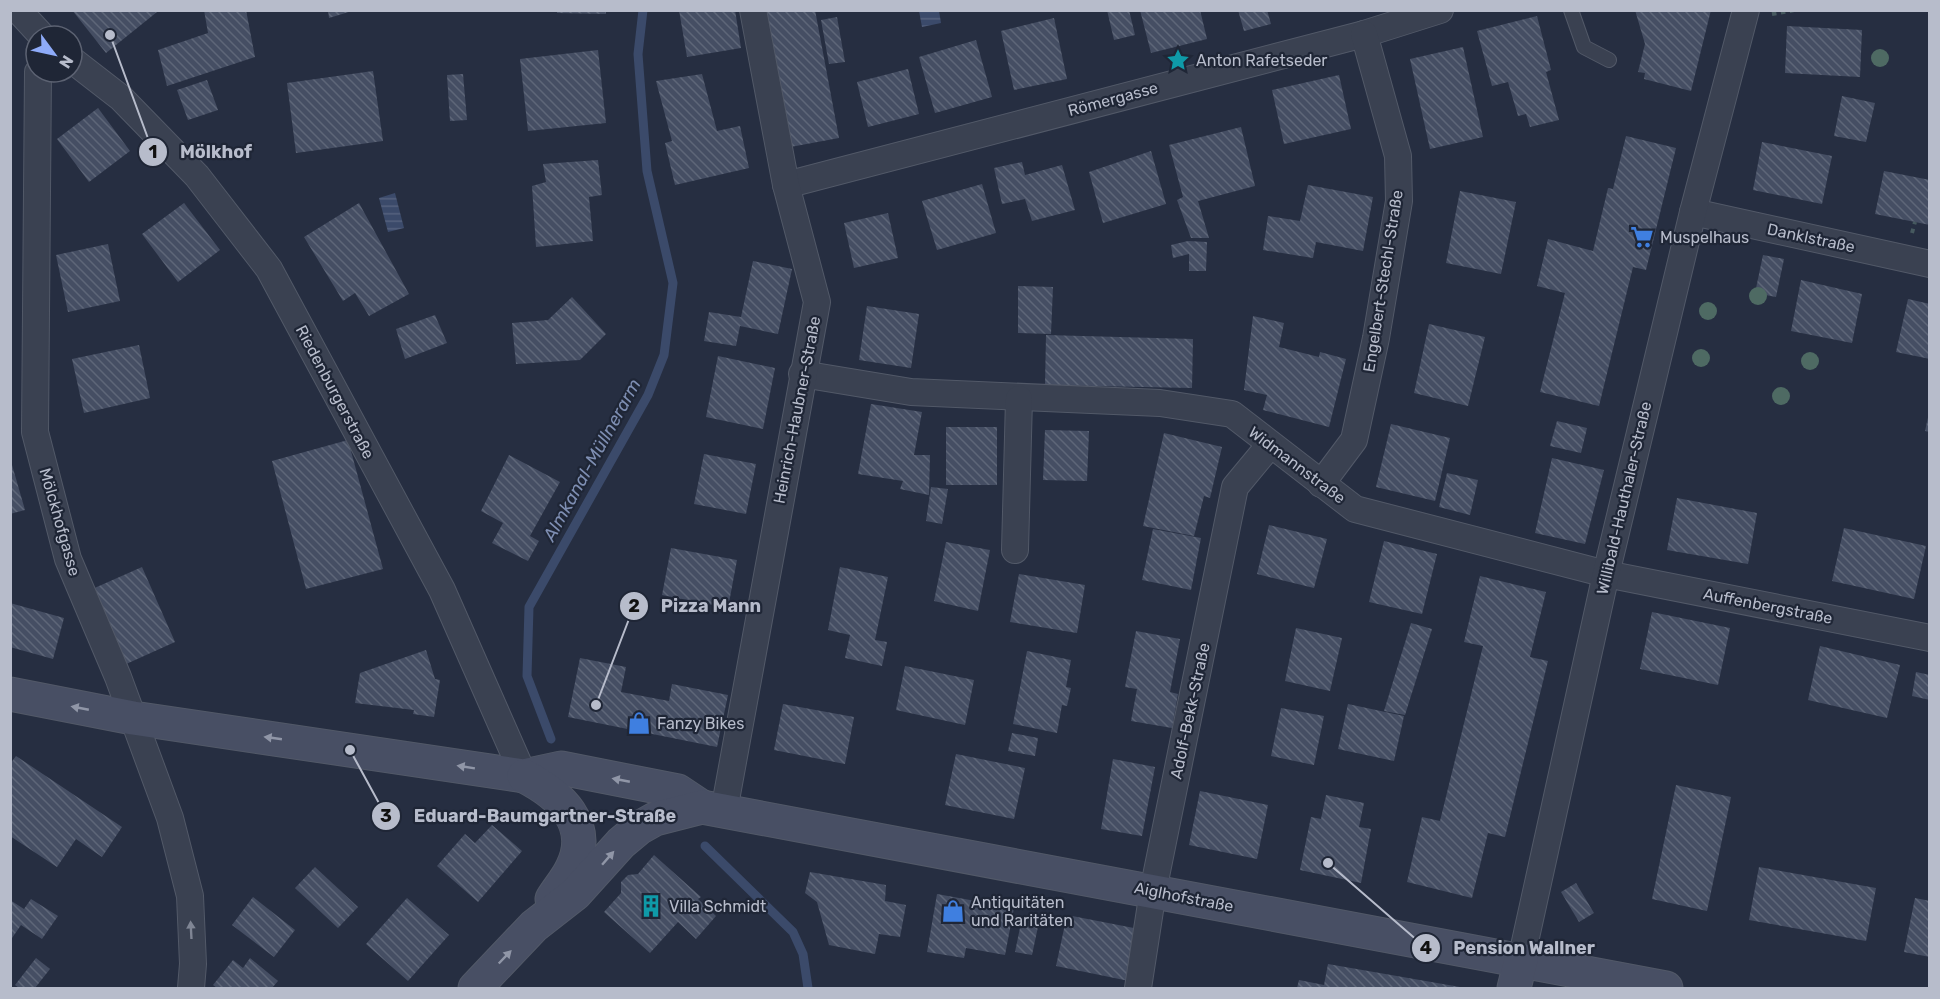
<svg xmlns="http://www.w3.org/2000/svg" width="1940" height="999" viewBox="0 0 1940 999" font-family="Rubik,sans-serif">
<style>
.water{fill:url(#water-rules)}
.lines{fill:none;stroke-linecap:round;stroke-linejoin:round}
.stream{stroke:#3b4a6a;stroke-width:9}
.building{fill:url(#building-back-hatch)}
.lane-casing{stroke:#525968;stroke-width:16}
.street-casing{stroke:#525968;stroke-width:28}
.secondary-casing{stroke:#525968;stroke-width:35}
.path{stroke:#46595f;stroke-width:4;stroke-dasharray:4.5 4.5;stroke-linecap:butt}
.lane{stroke:#3a4151;stroke-width:14}
.street{stroke:#3a4151;stroke-width:26}
.secondary{stroke:#484f64;stroke-width:33}
.tree{fill:#4e6a63}
.oneway{fill:#9096a7}
.oneway2{fill:#7f8594}
.labels{text-anchor:middle;dominant-baseline:central;stroke-width:4.5;stroke-linejoin:round;paint-order:stroke}
.poi-label{font-size:16px;fill:#b7bccb;stroke:#1f2636;text-anchor:start}
.street-label{font-size:16px;fill:#b7bccb;stroke:#1f2636}
.water-label{font-size:18px;font-style:italic;fill:#7e8eb2;stroke:#1f2636}
.leader{fill:none;stroke:#b7bccb;stroke-width:2}
.callout-dot{fill:#b7bccb;stroke:#1f2636;stroke-width:2}
.mark-label{font-size:18px;text-anchor:middle;font-weight:bold;fill:#111}
.callout-label{font-size:18px;text-anchor:middle;font-weight:bold;fill:#b7bccb;stroke:#1f2636;stroke-width:4.5;stroke-linejoin:round;paint-order:stroke}
</style>
<defs>
<pattern id="water-rules" width="6" height="5" patternUnits="userSpaceOnUse" patternTransform="scale(1.5)"><rect width="6" height="5" fill="#3b4a6a"/><path d="M0 2.5h6" fill="none" stroke="#55627e"/></pattern>
<pattern id="building-back-hatch" width="6" height="6" patternUnits="userSpaceOnUse" patternTransform="scale(1.5)"><rect width="6" height="6" fill="#454e63"/><path d="M-1 5l2 2M0 0l6 6M5-1l2 2" fill="none" stroke="#5e6678"/></pattern>
</defs>
<rect width="100%" height="100%" fill="#262e41"/>
<g class="water">
<path d="M919,11H939L941,23L922,27Z"/>
<path d="M395,193L404,228L388,232L379,198Z"/>
</g>
<g class="lines">
<g class="stream">
<path d="M551,739L527,676L529,607L648,395L664,355L673,283L647,171L638,54L643,10"/>
<path d="M705,846L793,932L803,954L808,988"/>
</g>
</g>
<g class="building">
<path d="M72,10H156L157,12L106,53Z"/>
<path d="M204,10H246L255,57L167,86L158,50L208,33Z"/>
<path d="M328,10H352V11L329,18Z"/>
<path d="M557,10H606V14L557,13Z"/>
<path d="M679,10H735L741,48L687,57Z"/>
<path d="M764,10H815L839,138L785,148Z"/>
<path d="M1107,10H1129L1135,35L1114,40Z"/>
<path d="M1140,10H1200L1207,39L1151,53Z"/>
<path d="M1238,10H1267L1271,24L1244,31Z"/>
<path d="M1635,10H1711L1691,91L1644,79L1645,73L1638,72L1645,44Z"/>
<path d="M1537,16L1551,70L1546,72L1559,120L1530,127L1526,114L1518,116L1508,82L1492,86L1477,31Z"/>
<path d="M837,17L845,62L829,64L821,20Z"/>
<path d="M1054,18L1067,79L1014,90L1001,31Z"/>
<path d="M1787,26L1862,30L1860,77L1785,73Z"/>
<path d="M976,40L992,97L935,113L919,57Z"/>
<path d="M1463,47L1483,137L1430,149L1410,59Z"/>
<path d="M598,50L606,123L528,131L520,59Z"/>
<path d="M908,69L919,114L868,127L857,82Z"/>
<path d="M373,71L383,141L296,153L287,83Z"/>
<path d="M463,74L467,120L450,121L447,75Z"/>
<path d="M702,74L717,131L740,126L749,168L675,185L665,143L672,141L656,81Z"/>
<path d="M1339,75L1351,129L1284,144L1272,90Z"/>
<path d="M207,80L218,110L188,120L177,90Z"/>
<path d="M1842,96L1875,103L1866,142L1834,136Z"/>
<path d="M98,108L130,151L89,182L57,139Z"/>
<path d="M1241,127L1255,186L1198,201L1209,238H1191L1177,200L1183,197L1169,145Z"/>
<path d="M1626,136L1676,148L1646,270L1633,267L1599,406L1540,392L1565,293L1537,286L1548,239L1593,251L1608,188L1613,189Z"/>
<path d="M1762,142L1832,156L1822,204L1753,190Z"/>
<path d="M1151,151L1166,204L1103,223L1089,172Z"/>
<path d="M598,160L602,195L589,197L593,241L536,247L532,186L546,182L543,164Z"/>
<path d="M1022,162L1025,175L1062,165L1075,210L1032,221L1025,199L1002,204L994,168Z"/>
<path d="M1884,171L1930,180V225L1875,214Z"/>
<path d="M982,184L996,233L937,250L922,201Z"/>
<path d="M1308,185L1373,197L1363,251L1316,242L1313,258L1263,250L1268,216L1300,221Z"/>
<path d="M1460,191L1516,202L1501,274L1446,263Z"/>
<path d="M184,203L220,250L178,282L142,234Z"/>
<path d="M359,203L409,294L369,316L355,293L343,301L304,237Z"/>
<path d="M888,213L898,258L854,268L844,223Z"/>
<path d="M1188,241L1207,242L1206,271H1189V254L1173,258L1171,245Z"/>
<path d="M108,244L120,301L68,312L56,255Z"/>
<path d="M1763,255L1784,259L1776,297L1755,293Z"/>
<path d="M753,261L792,269L778,334L740,326L736,346L704,341L709,312L741,317Z"/>
<path d="M1801,280L1862,294L1852,343L1791,331Z"/>
<path d="M1018,286L1053,287L1051,334L1018,333Z"/>
<path d="M572,297L606,334L580,360L516,364L512,323L548,320Z"/>
<path d="M1908,299L1930,304V359L1896,352Z"/>
<path d="M867,306L919,314L911,368L859,360Z"/>
<path d="M435,315L447,343L405,359L396,329Z"/>
<path d="M1253,316L1284,323L1279,347L1319,357L1320,352L1346,359L1329,427L1263,410L1267,395L1244,390Z"/>
<path d="M1429,324L1485,337L1468,406L1414,393Z"/>
<path d="M1046,335L1193,339L1192,388L1045,385Z"/>
<path d="M139,345L150,398L84,413L72,359Z"/>
<path d="M718,356L775,368L763,429L706,417Z"/>
<path d="M871,404L922,412L914,455H930L929,495L900,489L903,481L858,474Z"/>
<path d="M1929,413H1930V432L1925,431Z"/>
<path d="M1557,421L1587,428L1581,453L1550,446Z"/>
<path d="M1391,424L1450,438L1435,501L1376,487Z"/>
<rect x="946" y="427" width="51" height="58"/>
<path d="M1045,430L1089,431L1087,481L1043,480Z"/>
<path d="M1164,433L1222,447L1210,498L1204,496L1194,536L1143,526Z"/>
<path d="M348,440L383,569L306,589L272,461Z"/>
<path d="M704,454L756,464L746,514L694,504Z"/>
<path d="M509,455L560,482L530,536L539,541L528,561L492,543L503,523L481,511Z"/>
<path d="M10,458L25,510L10,514Z"/>
<path d="M1552,458L1604,470L1585,544L1535,533Z"/>
<path d="M1447,473L1478,480L1470,515L1439,507Z"/>
<path d="M931,487L948,489L942,524L926,521Z"/>
<path d="M1677,498L1757,513L1748,564L1667,550Z"/>
<path d="M1269,525L1327,539L1314,588L1257,574Z"/>
<path d="M1844,528L1926,546L1914,599L1832,581Z"/>
<path d="M1153,529L1201,538L1191,590L1142,580Z"/>
<path d="M1384,541L1437,554L1422,614L1369,602Z"/>
<path d="M946,542L990,550L978,611L934,601Z"/>
<path d="M671,548L737,560L728,608L662,595Z"/>
<path d="M142,567L175,642L124,665L90,590Z"/>
<path d="M840,567L888,577L875,640L887,642L882,666L845,658L850,635L828,630Z"/>
<path d="M1019,574L1085,585L1077,633L1010,622Z"/>
<path d="M1480,576L1546,592L1530,657L1548,661L1505,837L1488,833L1472,898L1407,882L1422,817L1440,821L1483,646L1464,642Z"/>
<path d="M10,603L64,618L53,659L10,647Z"/>
<path d="M1652,612L1730,628L1718,685L1640,669Z"/>
<path d="M1411,623L1432,629L1405,715L1384,711Z"/>
<path d="M1296,628L1342,638L1330,691L1285,681Z"/>
<path d="M1136,631L1180,639L1170,692L1178,694L1172,728L1131,721L1137,689L1125,687Z"/>
<path d="M1820,646L1900,665L1887,718L1808,700Z"/>
<path d="M426,650L435,679L440,680L434,717L413,714L414,710L355,703L360,673Z"/>
<path d="M1027,651L1071,660L1066,687L1071,688L1067,706L1062,705L1057,733L1013,724Z"/>
<path d="M580,658L626,667L621,692L669,701L672,684L728,695L717,747L568,717Z"/>
<path d="M905,666L974,680L965,725L896,710Z"/>
<path d="M1916,672L1930,675V700L1912,696Z"/>
<path d="M783,704L854,717L845,764L774,750Z"/>
<path d="M1348,704L1404,716L1394,761L1338,749Z"/>
<path d="M1281,708L1324,716L1314,765L1271,756Z"/>
<path d="M1012,733L1038,738L1035,756L1008,751Z"/>
<path d="M956,754L1025,768L1014,819L945,805Z"/>
<path d="M16,756L122,827L102,857L76,839L57,867L10,836V764Z"/>
<path d="M1113,759L1155,767L1142,836L1101,829Z"/>
<path d="M1676,785L1731,797L1707,911L1652,899Z"/>
<path d="M1200,791L1268,805L1257,859L1189,845Z"/>
<path d="M1326,795L1364,803L1359,827L1371,829L1361,883L1300,870L1311,817L1321,819Z"/>
<path d="M492,825L522,851L478,902L437,866L465,834L475,843Z"/>
<path d="M654,855L701,897L698,899L716,916L696,939L678,922L650,953L604,912L621,893V882L628,875L638,874Z"/>
<path d="M315,867L358,907L338,928L295,888Z"/>
<path d="M1759,867L1876,888L1866,941L1749,920Z"/>
<path d="M810,872L886,885L885,901L906,905L900,937L879,934L875,954L829,945L817,902L805,893Z"/>
<path d="M1576,883L1594,913L1579,922L1561,892Z"/>
<path d="M937,894L1014,908L1005,955L966,948L964,958L927,952Z"/>
<path d="M253,897L295,930L274,957L232,925Z"/>
<path d="M407,898L449,935L408,981L366,944Z"/>
<path d="M1915,898L1930,901V957L1904,952Z"/>
<path d="M31,899L58,916L42,939L21,925L10,941V900L24,909Z"/>
<path d="M1067,915L1139,929L1129,981L1056,966Z"/>
<path d="M1022,918L1039,922L1032,955L1015,952Z"/>
<path d="M36,958L50,969L35,988H19L15,985Z"/>
<path d="M250,958L278,981L272,988H217L213,985L233,960L243,968Z"/>
<path d="M1328,964L1460,987V988H1297L1299,980L1324,985Z"/>
</g>
<g class="lines">
<g class="lane-casing">
<path id="lane" d="M1571,10L1584,47L1609,60"/>
</g>
<g class="street-casing">
<g id="street">
<path d="M18,10L42,36"/>
<path d="M72,60L121,98L197,176L269,269L442,590L524,776"/>
<path d="M38,72L35,432L68,559L118,677L170,818L190,896L193,964L191,988"/>
<path d="M786,185L1364,34L1440,10"/>
<path d="M1693,212L1930,264"/>
<path d="M802,374L911,392L1160,403L1232,414L1355,509L1606,574L1930,638"/>
<path d="M1321,484L1354,440L1376,338L1399,201L1398,156L1364,34"/>
<path d="M1015,550L1019,399"/>
<path d="M724,811L817,302L786,185L753,10"/>
<path d="M1521,960L1606,574L1693,212L1746,10"/>
<path d="M1138,988L1153,891L1235,487L1269,446"/>
</g>
</g>
<g class="secondary-casing">
<g id="secondary">
<path d="M10,694L133,718L524,776L561,768L678,791L702,807"/>
<path d="M524,776C559,794 594,824 572,868C567,879 558,889 552,899"/>
<path d="M475,988L534,926L575,894L621,843L639,828L655,819L702,807L1666,988"/>
<path d="M1514,988L1521,960"/>
</g>
</g>
<g class="path">
<path d="M1772,14L1795,10"/>
<path d="M1912,233L1915,222"/>
</g>
<use href="#lane" class="lane"/>
<use href="#street" class="street"/>
<use href="#secondary" class="secondary"/>
</g>
<g class="tree">
<circle cx="1880" cy="58" r="9"/>
<circle cx="1758" cy="296" r="9"/>
<circle cx="1708" cy="311" r="9"/>
<circle cx="1701" cy="358" r="9"/>
<circle cx="1810" cy="361" r="9"/>
<circle cx="1781" cy="396" r="9"/>
</g>
<defs><path id="oneway-solid" d="M-6-.8H1V-3.2L6.5 0L1 3.2V.8H-6Z" transform="scale(1.5)"/></defs>
<g class="oneway">
<use href="#oneway-solid" transform="translate(80 708) rotate(-169)"/>
<use href="#oneway-solid" transform="translate(273 738) rotate(-172)"/>
<use href="#oneway-solid" transform="translate(466 767) rotate(-171)"/>
<use href="#oneway-solid" transform="translate(621 780) rotate(-169)"/>
<use href="#oneway-solid" transform="translate(608 858) rotate(-49)"/>
<use href="#oneway-solid" transform="translate(505 957) rotate(-46)"/>
</g>
<use class="oneway2" href="#oneway-solid" transform="translate(191 930) rotate(-93)"/>
<defs>
<g id="sight-bare" transform="scale(1.8)"><path d="M0-6L1.8-2.2L6-1.7L2.9 1.2L3.7 5.4L0 3.3L-3.7 5.4L-2.9 1.2L-6-1.7L-1.8-2.2Z" fill="#0f9aa8" stroke="#1f2636" stroke-width="2.5" paint-order="stroke"/></g>
<g id="supermarket-bare" transform="scale(1.8)"><path d="M-6-5.5h2.5l.6 2H6L4.5 2H-2.5L-4.4-4H-6ZM-1.5 3.2a1.3 1.3 0 1 0 .1 0ZM3 3.2a1.3 1.3 0 1 0 .1 0Z" fill="#3f7fe0" stroke="#1f2636" stroke-width="2.5" paint-order="stroke"/></g>
<g id="shop-bare" transform="scale(1.8)"><path d="M-5-2.5h2.3a2.7 3.5 0 0 1 5.4 0H5L5.5 6h-11ZM-1.5-2.5h3a1.5 2.3 0 0 0-3 0Z" fill="#3f7fe0" stroke="#1f2636" stroke-width="2.5" paint-order="stroke"/></g>
<g id="building-bare" transform="scale(1.8)"><path d="M-4-6H4V6H1V3H-1V6H-4ZM-2.5-4.3h1.7v1.8h-1.7ZM.8-4.3h1.7v1.8H.8ZM-2.5-1h1.7V.8h-1.7ZM.8-1h1.7V.8H.8Z" fill="#0f9aa8" stroke="#1f2636" stroke-width="2.5" paint-order="stroke"/></g>
</defs>
<g fill-rule="evenodd">
<use href="#sight-bare" x="1178" y="60"/>
<use href="#supermarket-bare" x="1642" y="237"/>
<use href="#shop-bare" x="639" y="723"/>
<use href="#building-bare" x="651" y="906"/>
<use href="#shop-bare" x="953" y="911"/>
</g>
<g class="labels">
<g class="poi-label">
<text x="1196" y="60">Anton Rafetseder</text>
<text x="1660" y="237">Muspelhaus</text>
<text x="657" y="723">Fanzy Bikes</text>
<text x="971" y="902">Antiquitäten<tspan x="971" dy="18">und Raritäten</tspan></text>
<text x="669" y="906">Villa Schmidt</text>
</g>
<g class="street-label">
<text transform="translate(1113 99) rotate(-15)">Römergasse</text>
<text transform="translate(1811 238) rotate(12)">Danklstraße</text>
<text transform="translate(1383 281) rotate(-81)">Engelbert-Stechl-Straße</text>
<text transform="translate(335 392) rotate(62)">Riedenburgerstraße</text>
<text transform="translate(797 410) rotate(-79)">Heinrich-Haubner-Straße</text>
<text transform="translate(1297 465) rotate(37)">Widmannstraße</text>
<text transform="translate(1624 498) rotate(-77)">Willibald-Hauthaler-Straße</text>
<text transform="translate(60 522) rotate(74)">Mölckhofgasse</text>
<text transform="translate(1768 606) rotate(11)">Auffenbergstraße</text>
<text transform="translate(1190 711) rotate(-78)">Adolf-Bekk-Straße</text>
<text transform="translate(1184 897) rotate(11)">Aiglhofstraße</text>
</g>
<g class="water-label">
<text transform="translate(592 460) rotate(-61)">Almkanal-Müllnerarm</text>
</g>
</g>
<path class="leader" d="M110 35L153 152M596 705L634 606M350 750L386 816M1328 863L1426 948"/>
<g class="callout-dot">
<circle cx="110" cy="35" r="6"/>
<circle cx="596" cy="705" r="6"/>
<circle cx="350" cy="750" r="6"/>
<circle cx="1328" cy="863" r="6"/>
<circle cx="153" cy="152" r="15"/>
<circle cx="634" cy="606" r="15"/>
<circle cx="386" cy="816" r="15"/>
<circle cx="1426" cy="948" r="15"/>
</g>
<g class="mark-label">
<text x="153" y="158">1</text>
<text x="634" y="612">2</text>
<text x="386" y="822">3</text>
<text x="1426" y="954">4</text>
</g>
<g class="callout-label">
<text x="216" y="158">Mölkhof</text>
<text x="711" y="612">Pizza Mann</text>
<text x="545" y="822">Eduard-Baumgartner-Straße</text>
<text x="1524" y="954">Pension Wallner</text>
</g>
<rect width="1940" height="999" fill="none" stroke="#b7bccb" stroke-width="24"/>
<g transform="translate(54 54) rotate(123)"><circle r="28" fill="#1f2636" stroke="#5c6272" stroke-width="1.5"/>
<path d="M0-4.5L10 22L0 15L-10 22Z" fill="#8eabf9"/>
<text y="-9" font-size="16" font-weight="bold" text-anchor="middle" fill="#b7bccb">N</text>
</g>
</svg>
